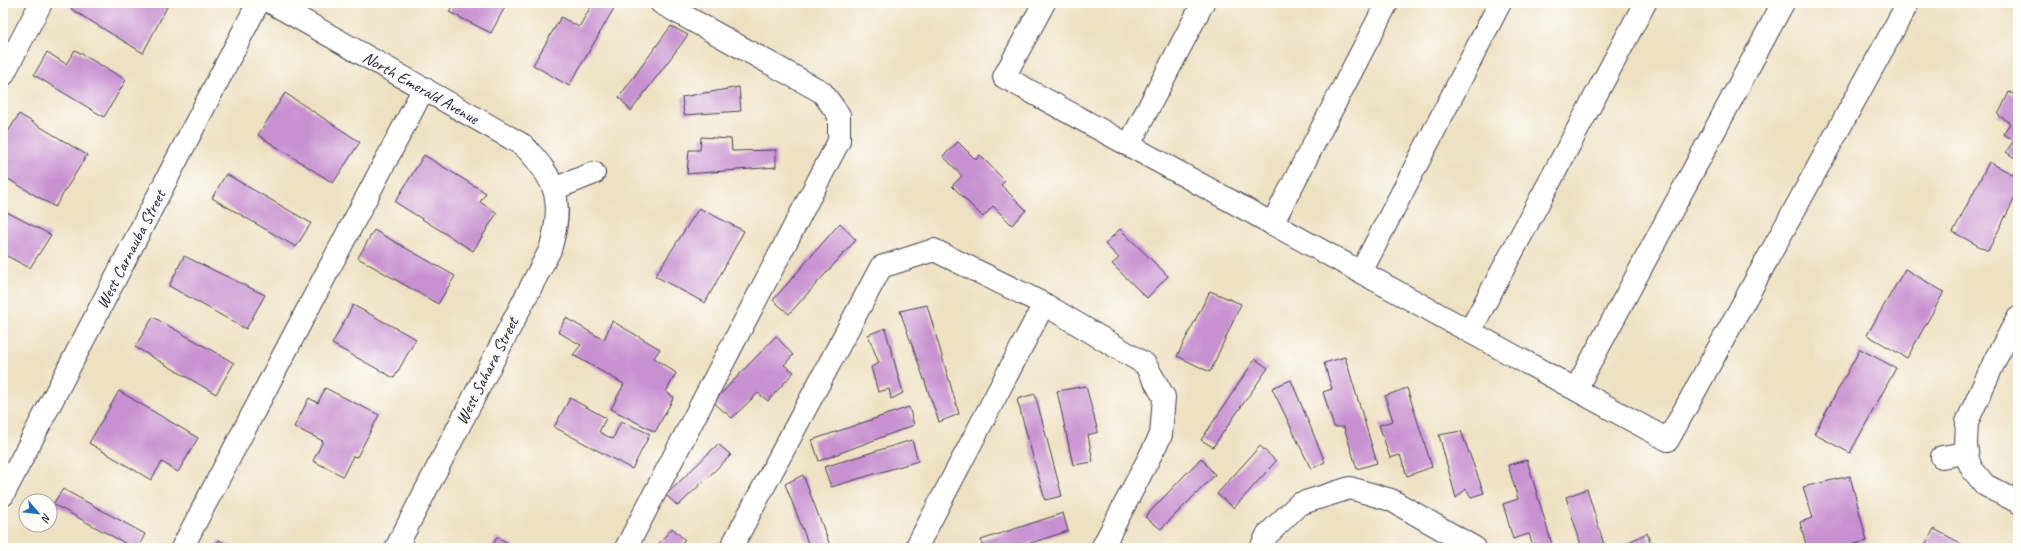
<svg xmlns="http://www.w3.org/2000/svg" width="2021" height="551" viewBox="0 0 2021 551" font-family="Caveat,sans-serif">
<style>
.building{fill:#c790d0}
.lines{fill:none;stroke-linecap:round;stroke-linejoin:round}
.minor-casing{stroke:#413f4f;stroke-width:24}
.minor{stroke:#fff;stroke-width:22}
.labels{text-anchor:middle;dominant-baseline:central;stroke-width:4;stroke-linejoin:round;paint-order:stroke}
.street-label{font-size:17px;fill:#22223b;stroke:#fdfcf7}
</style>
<rect width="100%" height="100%" fill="#fdfcf7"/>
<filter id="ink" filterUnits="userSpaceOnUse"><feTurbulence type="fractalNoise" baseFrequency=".025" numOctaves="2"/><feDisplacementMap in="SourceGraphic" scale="8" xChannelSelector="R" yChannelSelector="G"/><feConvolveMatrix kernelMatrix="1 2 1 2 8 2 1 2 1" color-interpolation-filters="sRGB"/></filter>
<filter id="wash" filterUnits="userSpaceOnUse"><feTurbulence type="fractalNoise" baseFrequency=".012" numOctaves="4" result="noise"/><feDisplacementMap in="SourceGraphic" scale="16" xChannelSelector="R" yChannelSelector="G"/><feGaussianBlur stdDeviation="0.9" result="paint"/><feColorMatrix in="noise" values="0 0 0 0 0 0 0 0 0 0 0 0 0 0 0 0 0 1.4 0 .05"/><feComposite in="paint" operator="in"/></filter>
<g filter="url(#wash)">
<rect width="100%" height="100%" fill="#eee1c2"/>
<g id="blocks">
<g class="building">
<path d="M75,3H169L143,53L71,9Z"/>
<path d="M454,3H507L491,33L449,12Z"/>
<path d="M593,3H617L569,86L533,65L561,17L579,27Z"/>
<path d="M671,26L688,35L631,111L619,97Z"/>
<path d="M75,50L126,80L104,117L34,75L47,52L66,64Z"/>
<path d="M739,87L741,111L684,115L682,97Z"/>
<path d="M2009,92L2018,96V160L2006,152L2014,140L2003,134L2010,123L1998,115Z"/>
<path d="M285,93L360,142L333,183L258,135Z"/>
<path d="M19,114L87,155L55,207L3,176V140Z"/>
<path d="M701,137L731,139L732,151L776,150V167L687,174L689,150H700Z"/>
<path d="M958,142L976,160L980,155L1005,181L1001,185L1026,210L1012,225L993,206L983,217L952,186L962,176L943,156Z"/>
<path d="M424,155L486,193L480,202L497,213L473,251L395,202Z"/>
<path d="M1989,162L2018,177V192L1988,251L1953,232Z"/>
<path d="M226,174L311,223L296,247L212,198Z"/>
<path d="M699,208L744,231L705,303L655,276Z"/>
<path d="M3,210L51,235L30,268L3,254Z"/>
<path d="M840,223L856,240L789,314L773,300Z"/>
<path d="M1120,229L1168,276L1147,298L1112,264L1119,258L1105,244Z"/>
<path d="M374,230L455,276L438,304L358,258Z"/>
<path d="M184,256L265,295L246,329L169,286Z"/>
<path d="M1905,269L1944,292L1907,358L1867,335Z"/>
<path d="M1210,291L1241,304L1210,372L1177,356Z"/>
<path d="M353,305L416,339L394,378L332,344Z"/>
<path d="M927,305L959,414L939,422L900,311Z"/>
<path d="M153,317L234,363L216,394L135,347Z"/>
<path d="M566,318L604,340L612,321L660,349L654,358L676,373L666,392L674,397L655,432L611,409L624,384L573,355L581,345L558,332Z"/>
<path d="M885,328L903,393L891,399L889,389L878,392L871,367L879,363L868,335Z"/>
<path d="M776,336L793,355L784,365L794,372L768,401L758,393L732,418L713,402Z"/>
<path d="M1860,349L1896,368L1850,453L1814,434Z"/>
<path d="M1345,357L1377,463L1357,469L1344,427H1334L1323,392L1332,389L1324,363Z"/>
<path d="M1255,359L1268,368L1213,447L1201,440Z"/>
<path d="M1291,380L1325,462L1311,469L1272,388Z"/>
<path d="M1086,386L1098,432L1088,435L1093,462L1073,465L1057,391Z"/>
<path d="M325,388L379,415L357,457L353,456L343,476L313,461L323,441L294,427L309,398L318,403Z"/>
<path d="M1407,388L1432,467L1407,476L1400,455L1390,458L1379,425L1393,421L1385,396Z"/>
<path d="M119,391L198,438L178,472L162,462L151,480L89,443Z"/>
<path d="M1035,394L1062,496L1045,500L1017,399Z"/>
<path d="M570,398L606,418L599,432L613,439L621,421L650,434L632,469L554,427Z"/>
<path d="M909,407L914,425L819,461L812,440Z"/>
<path d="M1461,431L1484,493L1471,497L1466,489L1456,498L1439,435Z"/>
<path d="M912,440L918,461L831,487L824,467Z"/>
<path d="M718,444L731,455L678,506L666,495Z"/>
<path d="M1260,446L1276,461L1234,508L1217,494Z"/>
<path d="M1201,458L1215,475L1161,529L1145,517Z"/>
<path d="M1527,460L1553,548H1534L1529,534L1513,539L1503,504L1518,499L1508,465Z"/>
<path d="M803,475L831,548H810L785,484Z"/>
<path d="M1850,476L1867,541L1839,548H1807L1800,522L1813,518L1803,487Z"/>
<path d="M63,489L145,534L138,548H134L53,504Z"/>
<path d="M1587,489L1605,548H1582L1566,497Z"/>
<path d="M1063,513L1068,531L1016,548H984L981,540Z"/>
<path d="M672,528L685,540L678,548H655Z"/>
<path d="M1934,529L1970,548H1923Z"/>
<path d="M1647,533L1652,548H1627L1625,544Z"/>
<path d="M497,537L517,548H491Z"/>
<path d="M219,540L234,548H214Z"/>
</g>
</g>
</g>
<g filter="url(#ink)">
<use href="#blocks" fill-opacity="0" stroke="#413f4f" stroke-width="1"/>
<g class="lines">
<g class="minor-casing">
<g id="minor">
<path id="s1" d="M272,3L523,145C558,181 564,202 550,250L396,548"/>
<path d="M1044,3L1004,77L1668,440L1908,3"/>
<path d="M3,75L41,3"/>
<path d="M1129,145L1203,3"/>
<path d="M554,189L594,173"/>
<path d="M1272,224L1387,3"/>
<path d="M1361,272L1500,3"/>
<path d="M2018,318L1996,358L1967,422L1966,444L1968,460L1972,469L1985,485L2018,502"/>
<path d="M1470,331L1645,3"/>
<path d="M1576,389L1783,3"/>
<path d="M1942,457L1966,453"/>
<path id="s2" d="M3,495L258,3"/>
<path d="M182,548L424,88"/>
<path d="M626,548L839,141V115L822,92L661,3"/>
<path d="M731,548L881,267L934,250L1044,304L1145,364L1164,397L1161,435L1102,548"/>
<path d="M916,548L1044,304"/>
<path d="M1261,548L1267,535L1299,504L1350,488L1391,500L1475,548"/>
</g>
</g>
<use href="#minor" class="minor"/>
</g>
</g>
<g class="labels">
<g class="street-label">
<text stroke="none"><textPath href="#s1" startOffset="171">North Emerald Avenue</textPath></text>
<text stroke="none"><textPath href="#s2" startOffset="277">West Carnauba Street</textPath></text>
<text transform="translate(487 371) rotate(-63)">West Sahara Street</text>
</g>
</g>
<rect width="2021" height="551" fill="none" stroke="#fdfcf7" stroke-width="16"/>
<g transform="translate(38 513) rotate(118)"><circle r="19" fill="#fdfcf7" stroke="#a5a5ac"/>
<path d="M0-3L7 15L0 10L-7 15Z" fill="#1f6fb2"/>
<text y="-6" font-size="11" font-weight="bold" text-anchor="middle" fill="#22223b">N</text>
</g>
</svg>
